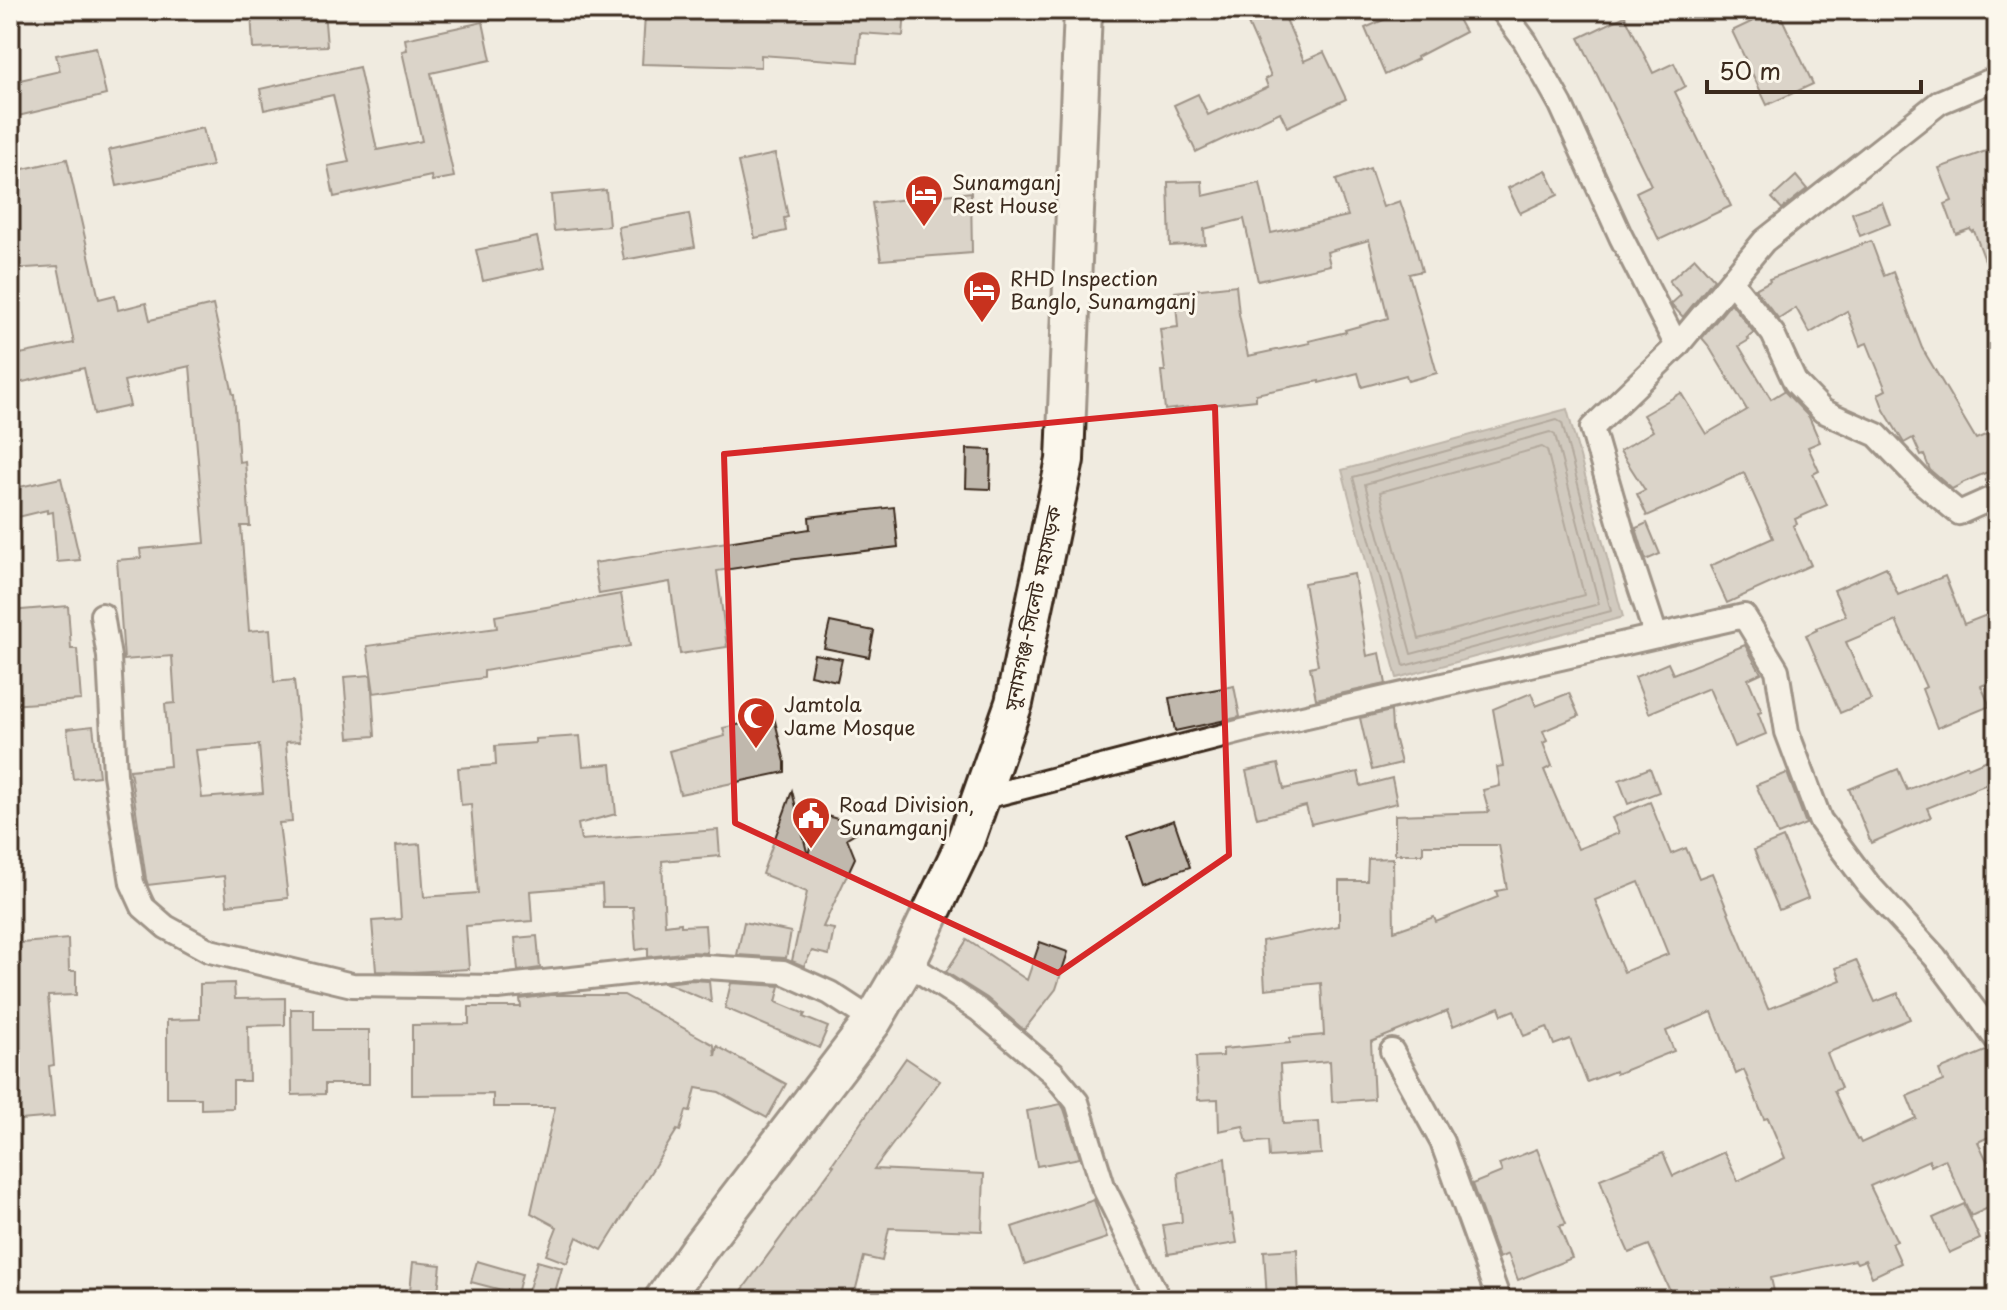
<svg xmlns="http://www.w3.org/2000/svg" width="2007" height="1310" viewBox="0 0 2007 1310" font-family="'Playpen Sans','Noto Sans Bengali',sans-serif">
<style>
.water{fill:#aca397;stroke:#7f7367;stroke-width:2}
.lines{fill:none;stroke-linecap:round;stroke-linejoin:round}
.shore{stroke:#685a4e;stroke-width:2}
.building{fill:#c0b8ad;stroke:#3b2a1e;stroke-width:2;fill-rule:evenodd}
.street-casing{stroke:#3b2a1e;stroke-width:28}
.primary-casing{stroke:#3b2a1e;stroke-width:42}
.street{stroke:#fbf7ec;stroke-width:22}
.primary{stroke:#fbf7ec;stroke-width:36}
.marked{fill:none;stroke:#d62828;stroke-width:6;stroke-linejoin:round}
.labels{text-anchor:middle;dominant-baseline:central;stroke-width:6;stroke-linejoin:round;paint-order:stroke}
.poi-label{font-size:20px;fill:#3b2a1e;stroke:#fbf7ec;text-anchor:start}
.street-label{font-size:20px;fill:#3b2a1e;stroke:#fbf7ec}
</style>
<rect width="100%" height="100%" fill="#f0ebe0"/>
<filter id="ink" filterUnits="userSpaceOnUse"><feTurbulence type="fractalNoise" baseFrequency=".0125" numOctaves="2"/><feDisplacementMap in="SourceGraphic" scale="16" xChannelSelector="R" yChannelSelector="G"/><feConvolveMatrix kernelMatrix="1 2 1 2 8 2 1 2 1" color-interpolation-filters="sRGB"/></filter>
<g filter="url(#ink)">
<path class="water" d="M1567,409L1623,617L1397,678L1342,470Z"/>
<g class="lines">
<g class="shore">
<path d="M1557,420L1562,423L1611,611L1404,666L1353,477Z"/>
<path d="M1550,432L1555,435L1599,604L1411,654L1365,484Z"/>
<path d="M1542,447L1547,450L1584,595L1419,639L1380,492Z"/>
</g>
</g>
<g class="building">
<path d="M251,10H324L327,46L253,49Z"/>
<path d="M807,10H905L903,36L860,33L858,62L761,55V67L642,64L645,15L780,20V14L807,16Z"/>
<path d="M1242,10H1282L1304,61L1324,52L1346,99L1287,127L1280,112L1196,152L1174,105L1198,94L1208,115L1268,87L1265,79L1271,76Z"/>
<path d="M1406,10H1453L1465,32L1417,57L1418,59L1385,75L1365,28Z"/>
<path d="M1776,10H1778L1813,84L1767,105L1732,31Z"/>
<path d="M1625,16L1653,73L1674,63L1685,86L1675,92L1731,206L1659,240L1636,192L1651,185L1579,38Z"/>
<path d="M483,22L491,60L431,73L454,177L432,181L431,176L334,197L328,166L349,162L333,95L264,110L260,89L359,67L377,150L422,141L402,51L407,50L405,39Z"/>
<path d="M96,47L106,95L18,116L11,82L60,71L56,55Z"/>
<path d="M203,128L212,166L117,186L109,150Z"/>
<path d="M1997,147V287H1995L1974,231L1972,232L1970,229L1956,234L1945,204L1952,201L1939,168Z"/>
<path d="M775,154L788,217L784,218L786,231L755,238L738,162Z"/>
<path d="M67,159L99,299L115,295L118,310L146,303L150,320L213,305L233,394H234L239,462L245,461L250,526H241L249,631L270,629L274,682L294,680L300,741L286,742L292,822L279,823L288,898L227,905L224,876L148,885L146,879L130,770L170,766L165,704L175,703L172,656L124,660L117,560L141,558L140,549L205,543L190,366L124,381L130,406L94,414L84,368L14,384L10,368V356L74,343L58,266L10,269V172ZM259,745L263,793L202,798L196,750Z"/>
<path d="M1370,168L1383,207L1400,201L1416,248L1422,271L1409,274L1437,373L1408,381L1406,375L1362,387L1358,373L1319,383V381L1256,394V400L1165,410L1161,371H1165L1160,329L1178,327L1175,292L1236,285L1239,314L1248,356L1310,343L1309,341L1346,332L1345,330L1388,318L1369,240L1327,252L1330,265L1258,281L1244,219L1204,229L1205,244L1170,246L1168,182L1202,181L1203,196L1260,183L1271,233L1348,216L1336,180Z"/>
<path d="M1546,170L1558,195L1520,213L1508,188Z"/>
<path d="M1796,176L1807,189L1782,209L1772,198Z"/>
<path d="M606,190L609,226L554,231L551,195Z"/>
<path d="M971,192L972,253L881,260L872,203Z"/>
<path d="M1882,202L1890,224L1860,236L1852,213Z"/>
<path d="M689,214L695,247L624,260L618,227Z"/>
<path d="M537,237L544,268L483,281L476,250Z"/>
<path d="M1871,241L1884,276L1893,272L1922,348L1976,439L1997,430V468L1962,483V484L1952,489L1930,470L1924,455L1921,456L1913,438L1904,443L1884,410L1878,394L1886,390L1867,343L1860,346L1847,311L1810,333L1796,308L1779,319L1755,289L1770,281L1769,279Z"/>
<path d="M1695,258L1714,279L1683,317L1671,304L1681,295L1669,281Z"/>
<path d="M1731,303L1754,333L1747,338L1749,340L1739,346L1771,399L1784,391L1809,417L1820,442L1808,447L1819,471L1813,474L1827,505L1795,519L1797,524L1793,526L1811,565L1727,603L1710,566L1773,538L1744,473L1647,516L1637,494L1645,490L1620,451L1653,431L1643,415L1681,393L1706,434L1747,410L1708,345L1702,338Z"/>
<path d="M967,449L991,450L990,489L966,488Z"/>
<path d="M61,478L68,508L80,560L57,562L53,512L47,513V510L10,519V489Z"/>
<path d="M894,507L898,547L796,559L717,571L727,647L680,654L670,582L599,594L594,563L810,529L809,517Z"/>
<path d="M1647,523L1660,554L1646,560L1636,528Z"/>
<path d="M1886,567L1898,595L1945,576L1964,624L1997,611V679L1981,686L1990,706L1937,728L1922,689L1926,687L1896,621L1846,642L1871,700L1840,713L1806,635L1817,630L1816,628L1846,616L1834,590Z"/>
<path d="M1354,574L1367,656L1380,653L1386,684L1316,699L1310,667L1318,665L1304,583Z"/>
<path d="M621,594L630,646L484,671V678L374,693L367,646L497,628L495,616Z"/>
<path d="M68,606L71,649H77L81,700L10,705V611Z"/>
<path d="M830,622L874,631L869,657L824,648Z"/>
<path d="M1745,645L1761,673L1748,679L1762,712L1758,713L1766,734L1734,747L1709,688L1649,713L1635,677L1668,663L1673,674Z"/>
<path d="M814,654L842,659L837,681L810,675Z"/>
<path d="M371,675L375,736L349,738L344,677Z"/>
<path d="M1234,686L1240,717L1175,731L1169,698Z"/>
<path d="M1531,693L1536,706L1569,693L1579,716L1543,731L1547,741L1543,743L1552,766L1544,770L1578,849L1619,833L1612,818L1650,802L1671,854L1686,848L1699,878L1712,873L1768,1009L1841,980L1836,968L1856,960L1875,1002L1898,993L1910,1019L1827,1053L1841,1088L1834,1091L1857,1140L1859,1139L1861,1143L1916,1118L1907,1096L1943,1081L1939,1070L1988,1050L1997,1054V1133L1978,1142L1997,1182V1204L1971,1216L1945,1159L1931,1166L1929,1160L1870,1186L1897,1241L1892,1243L1901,1263L1872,1277L1865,1260L1857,1263L1855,1260L1771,1278L1776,1300H1674L1649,1245L1629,1253L1616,1224L1600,1179L1663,1153L1673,1176L1724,1152L1738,1181L1785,1158L1768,1118L1764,1119L1744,1070L1736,1074L1712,1012L1666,1031L1674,1051L1616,1074L1615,1071L1587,1082L1570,1039L1554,1045L1547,1027L1524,1036L1514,1010L1502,1015L1499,1007L1453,1026L1447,1011L1371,1042L1374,1099L1332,1102L1330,1061L1280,1065L1283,1124L1319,1122L1321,1154L1269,1157L1268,1141L1247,1143L1243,1126L1219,1131L1218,1099L1198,1100L1196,1057L1223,1056V1049L1290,1043V1038L1324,1035L1321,983L1265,989L1262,941L1339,926V881H1367L1368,859L1393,858L1394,931L1434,917L1436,922L1498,897L1496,891L1507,889L1499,845H1423V854H1395V815L1489,812L1483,790L1500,786L1497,767L1503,766L1493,709ZM1639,882L1668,954L1624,972L1595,900Z"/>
<path d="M1391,711L1392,729L1401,763L1372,770L1360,718Z"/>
<path d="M774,717L785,762V772L680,794L669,751L725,736L723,728Z"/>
<path d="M93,726L99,776L73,779L67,729Z"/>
<path d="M580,736L583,766L611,764L616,814L578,824L581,840L718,830L720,856L662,861L665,925L681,923V926L705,925L707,953L690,952L648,957V948L636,950L633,907H603L602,885L530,891L532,921L466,926L469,969L412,972L376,971L372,921L401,919L396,846L420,844L424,897L478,893L471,804L461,805L458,768L496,765L495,746L535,743V739Z"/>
<path d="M1997,756V780L1927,808L1931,817L1871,843L1849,789L1898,769L1907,790L1967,765L1968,768Z"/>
<path d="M1278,764L1284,789L1358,772L1361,786L1392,778L1397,803L1311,824L1306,806L1257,818L1246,771Z"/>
<path d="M1650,768L1659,792L1628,804L1619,780Z"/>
<path d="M1787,773L1806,824L1778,835L1756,785Z"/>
<path d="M792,791L808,856L817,813L865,827L847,838L855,858L823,927L834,929L829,955L812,951L804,966L792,961L807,892L762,874Z"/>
<path d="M1174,820L1190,867L1144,883L1128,836Z"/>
<path d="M1783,838L1808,898L1779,910L1754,850Z"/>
<path d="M744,922L791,932L786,958L737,955Z"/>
<path d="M537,936L540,968L518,971L515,938Z"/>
<path d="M68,939L69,971H76V995L48,996L54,1065L49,1066L54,1117L21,1120L16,1069H14L10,1031V944Z"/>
<path d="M967,940L1027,980L1040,942L1068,952L1056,989L1024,1030L987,998L946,972Z"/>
<path d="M691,980L709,981L711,1002L666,983Z"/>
<path d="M234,983L235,999L285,998V1025L248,1026L249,1081H233V1108L201,1109V1098H167V1020L200,1019V984Z"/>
<path d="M731,983L780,986L776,1002L805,1014L803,1017L828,1027L819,1048L725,1008Z"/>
<path d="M551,995H624L714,1045L715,1056L717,1046L786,1084L767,1118L719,1092L696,1088L690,1112L686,1111L680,1131L677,1130L602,1250L577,1237L567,1263L546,1255L557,1227L531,1213L555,1107H493V1094L412,1095V1025L469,1024V1007H521L520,999Z"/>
<path d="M291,1009H314V1030H369V1084H325V1094L292,1095Z"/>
<path d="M906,1058L940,1081L874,1169L984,1174L982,1231L889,1228L882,1261L864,1257L853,1300H735L834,1165L832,1164Z"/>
<path d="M1061,1104L1064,1109L1080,1158L1037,1166L1027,1111Z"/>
<path d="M1537,1149L1566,1224L1559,1226L1572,1258L1518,1280L1508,1254L1499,1258L1472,1184L1502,1172L1499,1164Z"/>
<path d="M1225,1158L1230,1215L1232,1214L1237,1243L1168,1254L1163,1225L1182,1222L1178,1173Z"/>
<path d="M1094,1200L1107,1238L1025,1265L1012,1227Z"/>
<path d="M1964,1204L1980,1239L1949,1253L1933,1218Z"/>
<path d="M1297,1249L1299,1300H1267L1264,1251Z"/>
<path d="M477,1261L522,1274L517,1294L471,1282Z"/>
<path d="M537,1261L562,1268L553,1299L528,1292Z"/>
<path d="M413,1262L441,1265L437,1300H409Z"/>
</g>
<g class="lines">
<g class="street-casing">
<g id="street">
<path d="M1502,10L1525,41L1561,105L1621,237L1677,346"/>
<path d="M1731,281L1773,334L1795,382L1823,411L1877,435L1923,483L1959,513L1997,496"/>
<path d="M102,615L109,657L115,774L132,883L143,907L166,927L210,951L352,985L498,987L691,966L783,972L830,993L873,1021"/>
<path d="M1656,636L1626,545L1592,428L1677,346L1764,241L1940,102L1997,78"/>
<path d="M981,798L1250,729L1744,616L1777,670L1787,732L1820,820L1868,884L1935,957L1997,1040"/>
<path d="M907,963L979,1010L1053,1073L1077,1102L1103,1186L1159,1300"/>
<path d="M1392,1051L1442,1142L1499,1300"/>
</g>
</g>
<g class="primary-casing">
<path id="primary" d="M663,1300L698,1250L873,1021L907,963L965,842L1014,703L1065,460L1083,10"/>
</g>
<use href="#street" class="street"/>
<use href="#primary" class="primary"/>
</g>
</g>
<path d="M0 0H2007V1310H0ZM1215,407L1229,855L1058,973L735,823L724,454Z" fill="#f0ebe0" fill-opacity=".55" fill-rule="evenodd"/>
<path class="marked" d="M1215,407L1229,855L1058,973L735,823L724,454Z"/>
<defs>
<g id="hotel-pin" transform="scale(2)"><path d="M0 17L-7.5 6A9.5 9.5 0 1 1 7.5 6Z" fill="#c8321e" stroke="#fbf7ec"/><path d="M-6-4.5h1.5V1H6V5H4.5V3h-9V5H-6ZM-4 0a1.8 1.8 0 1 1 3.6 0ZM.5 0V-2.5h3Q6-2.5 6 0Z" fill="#fff"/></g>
<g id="mosque-pin" transform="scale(2)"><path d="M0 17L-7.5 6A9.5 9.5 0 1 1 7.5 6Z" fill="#c8321e" stroke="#fbf7ec"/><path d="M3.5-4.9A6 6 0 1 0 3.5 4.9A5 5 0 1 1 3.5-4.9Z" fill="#fff"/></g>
<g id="civic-pin" transform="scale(2)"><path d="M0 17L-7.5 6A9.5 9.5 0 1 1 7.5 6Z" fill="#c8321e" stroke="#fbf7ec"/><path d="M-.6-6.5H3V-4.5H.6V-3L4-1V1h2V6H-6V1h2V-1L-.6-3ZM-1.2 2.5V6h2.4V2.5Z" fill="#fff"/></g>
</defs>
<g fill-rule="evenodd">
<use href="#hotel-pin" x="924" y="194"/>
<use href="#hotel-pin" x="982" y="290"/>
<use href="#mosque-pin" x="756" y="716"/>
<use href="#civic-pin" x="811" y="816"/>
</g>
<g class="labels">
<g class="poi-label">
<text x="952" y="182">Sunamganj<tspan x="952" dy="23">Rest House</tspan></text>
<text x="1010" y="278">RHD Inspection<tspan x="1010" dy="23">Banglo, Sunamganj</tspan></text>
<text x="784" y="704">Jamtola<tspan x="784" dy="23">Jame Mosque</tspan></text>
<text x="839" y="804">Road Division,<tspan x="839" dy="23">Sunamganj</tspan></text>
</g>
<g class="street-label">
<text transform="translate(1032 608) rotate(-78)">সুনামগঞ্জ-সিলেট মহাসড়ক</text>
</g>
</g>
<rect width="2007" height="1310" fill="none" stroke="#fbf7ec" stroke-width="40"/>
<rect x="20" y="20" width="1967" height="1270" fill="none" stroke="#3b2a1e" stroke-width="3" filter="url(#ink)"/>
<path d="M1707 80v12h214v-12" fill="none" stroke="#3b2a1e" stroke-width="4"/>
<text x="1719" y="80" font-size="24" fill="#3b2a1e" stroke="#fbf7ec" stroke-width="6" paint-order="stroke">50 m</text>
</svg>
